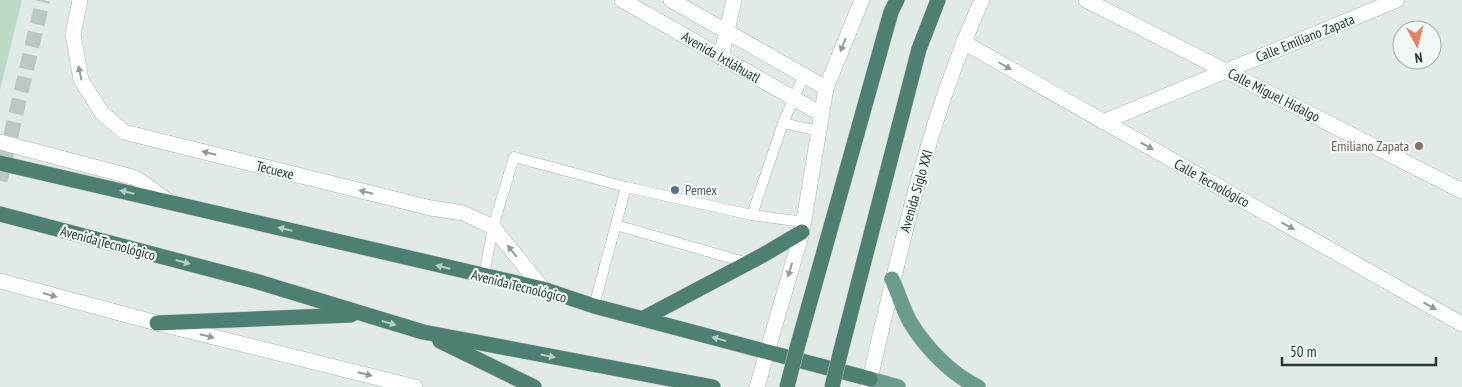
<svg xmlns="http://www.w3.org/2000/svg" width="1462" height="387" viewBox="0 0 1462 387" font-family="'PT Sans Narrow',sans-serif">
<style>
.green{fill:#bbd9c3}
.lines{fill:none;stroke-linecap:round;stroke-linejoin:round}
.tertiary-tunnel{stroke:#bbc7c2;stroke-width:15;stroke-dasharray:15 8;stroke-linecap:butt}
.service-casing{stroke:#a4b1ad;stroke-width:11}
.minor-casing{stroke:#a4b1ad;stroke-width:16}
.tertiary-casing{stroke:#a4b1ad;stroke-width:16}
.primary-casing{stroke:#bdc4c2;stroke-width:16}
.trunk-casing{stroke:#bdc4c2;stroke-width:16}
.service{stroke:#fff;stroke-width:10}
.minor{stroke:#fff;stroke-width:15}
.tertiary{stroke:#fff;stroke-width:15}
.primary{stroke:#699c8e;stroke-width:15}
.trunk{stroke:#4d7f73;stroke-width:15}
.trunk-bridge-casing{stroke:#bdc4c2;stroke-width:16;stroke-linecap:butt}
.trunk-bridge{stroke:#4d7f73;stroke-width:15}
.oneway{fill:#919c99}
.oneway2{fill:#b8cdc7}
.education-dot{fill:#8d6e63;stroke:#f1f7f4;stroke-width:2}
.service-dot{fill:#5c6f8a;stroke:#f1f7f4;stroke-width:2}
.labels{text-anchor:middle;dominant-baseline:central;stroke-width:4.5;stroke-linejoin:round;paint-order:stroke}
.street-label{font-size:14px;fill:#233933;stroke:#f1f7f4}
.education-label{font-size:14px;fill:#785e54;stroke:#f1f7f4;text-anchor:end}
.service-label{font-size:14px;fill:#4e5e75;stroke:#f1f7f4;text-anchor:start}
</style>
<rect width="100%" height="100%" fill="#e1eae6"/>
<path class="green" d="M0,0H22L0,90Z"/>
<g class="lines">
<path class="tertiary-tunnel" d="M0,181L43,0"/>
<g class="service-casing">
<g id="service">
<path d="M783,123L818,131"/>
<path d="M804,222L752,215L783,123L804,75"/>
<path d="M616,225L748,263"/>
<path d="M484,276L493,227L514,157L626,187"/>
<path d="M594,306L626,187L752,215"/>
</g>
</g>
<g class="minor-casing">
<g id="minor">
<path d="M1086,0L1462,191"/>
<path d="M963,42L1462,324"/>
<path d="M721,57L734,0"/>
<path d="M1103,122L1397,0"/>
</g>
</g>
<g class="tertiary-casing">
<g id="tertiary">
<path d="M80,0L73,34L81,80L102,113L124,132L431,208L463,213L493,227L543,289"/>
<path d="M622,0L821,114"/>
<path d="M671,0L826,88"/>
<path d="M0,142L136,178L168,201"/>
<path d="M0,281L157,323L415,387"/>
<path d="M757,387L802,232L826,88L862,0"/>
<path d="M868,387C899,256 926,123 982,0"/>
</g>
</g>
<g class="primary-casing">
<g id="primary">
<path d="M892,279C898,293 903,309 910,322C926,348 951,374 978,387"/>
<path d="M870,379L898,387"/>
</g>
</g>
<g class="trunk-casing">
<g id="trunk">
<path d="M0,163L543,289L594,306L870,379"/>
<path d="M0,214L255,281L423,332L713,387"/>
<path d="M644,318L763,255L802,232"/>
<path d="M157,323L351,315"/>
<path d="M440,341L534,387"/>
<path d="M797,348L891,12L897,0"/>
<path d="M840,354L919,49L938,0"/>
</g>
</g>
<use href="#service" class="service"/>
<use href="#minor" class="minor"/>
<use href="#tertiary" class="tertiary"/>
<use href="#primary" class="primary"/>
<use href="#trunk" class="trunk"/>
<g class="trunk-bridge-casing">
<g id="trunk-bridge">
<path d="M787,387L797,348"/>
<path d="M832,387L840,354"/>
</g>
</g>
<use href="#trunk-bridge" class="trunk-bridge"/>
</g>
<defs><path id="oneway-solid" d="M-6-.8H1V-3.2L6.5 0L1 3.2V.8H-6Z" transform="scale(1.25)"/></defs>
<g class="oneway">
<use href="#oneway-solid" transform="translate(843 45) rotate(112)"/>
<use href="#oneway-solid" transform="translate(1005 66) rotate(30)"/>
<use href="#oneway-solid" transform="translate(80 73) rotate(-102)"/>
<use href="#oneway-solid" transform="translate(1147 146) rotate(29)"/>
<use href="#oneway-solid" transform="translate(209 153) rotate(-166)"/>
<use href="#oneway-solid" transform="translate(366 192) rotate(-166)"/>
<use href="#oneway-solid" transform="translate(1288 226) rotate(29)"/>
<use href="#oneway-solid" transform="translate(512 251) rotate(-129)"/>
<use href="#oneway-solid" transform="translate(790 270) rotate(107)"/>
<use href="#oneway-solid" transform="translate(50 295) rotate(16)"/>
<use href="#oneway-solid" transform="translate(1430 306) rotate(29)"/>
<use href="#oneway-solid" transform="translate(207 336) rotate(14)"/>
<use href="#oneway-solid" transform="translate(365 374) rotate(14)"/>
</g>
<g class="oneway2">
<use href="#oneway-solid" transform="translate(127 192) rotate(-167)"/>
<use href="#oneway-solid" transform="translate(285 229) rotate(-167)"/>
<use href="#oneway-solid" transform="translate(183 262) rotate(15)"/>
<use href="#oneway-solid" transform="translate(443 267) rotate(-167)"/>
<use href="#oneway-solid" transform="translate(389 323) rotate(16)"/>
<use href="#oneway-solid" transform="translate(719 339) rotate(-164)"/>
<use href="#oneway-solid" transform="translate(548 356) rotate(11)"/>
</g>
<circle class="education-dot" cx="1419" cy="146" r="5"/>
<circle class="service-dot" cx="675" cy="190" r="5"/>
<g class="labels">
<g class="street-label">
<text transform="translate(1305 38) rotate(-22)">Calle Emiliano Zapata</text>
<text transform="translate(721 57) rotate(30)">Avenida Ixtláhuatl</text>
<text transform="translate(1274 95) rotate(27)">Calle Miguel Hidalgo</text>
<text transform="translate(275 170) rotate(14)">Tecuexe</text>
<text transform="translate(1212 183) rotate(29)">Calle Tecnológico</text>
<text transform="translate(916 191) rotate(-74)">Avenida Siglo XXI</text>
<text transform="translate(108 243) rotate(15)">Avenida Tecnológico</text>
<text transform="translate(519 286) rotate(14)">Avenida Tecnológico</text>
</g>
<g class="education-label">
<text x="1409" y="146">Emiliano Zapata</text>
</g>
<g class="service-label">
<text x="685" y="190">Pemex</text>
</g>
</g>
<g transform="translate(1417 45) rotate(173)"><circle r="24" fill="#f1f7f4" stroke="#9faba7"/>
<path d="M0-4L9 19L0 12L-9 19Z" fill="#e58264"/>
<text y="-8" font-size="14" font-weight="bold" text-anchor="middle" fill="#233933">N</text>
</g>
<path d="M1282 357v8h154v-8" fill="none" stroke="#233933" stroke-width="2.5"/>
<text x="1290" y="357" font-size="15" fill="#233933" stroke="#f1f7f4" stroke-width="4" paint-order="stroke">50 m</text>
</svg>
